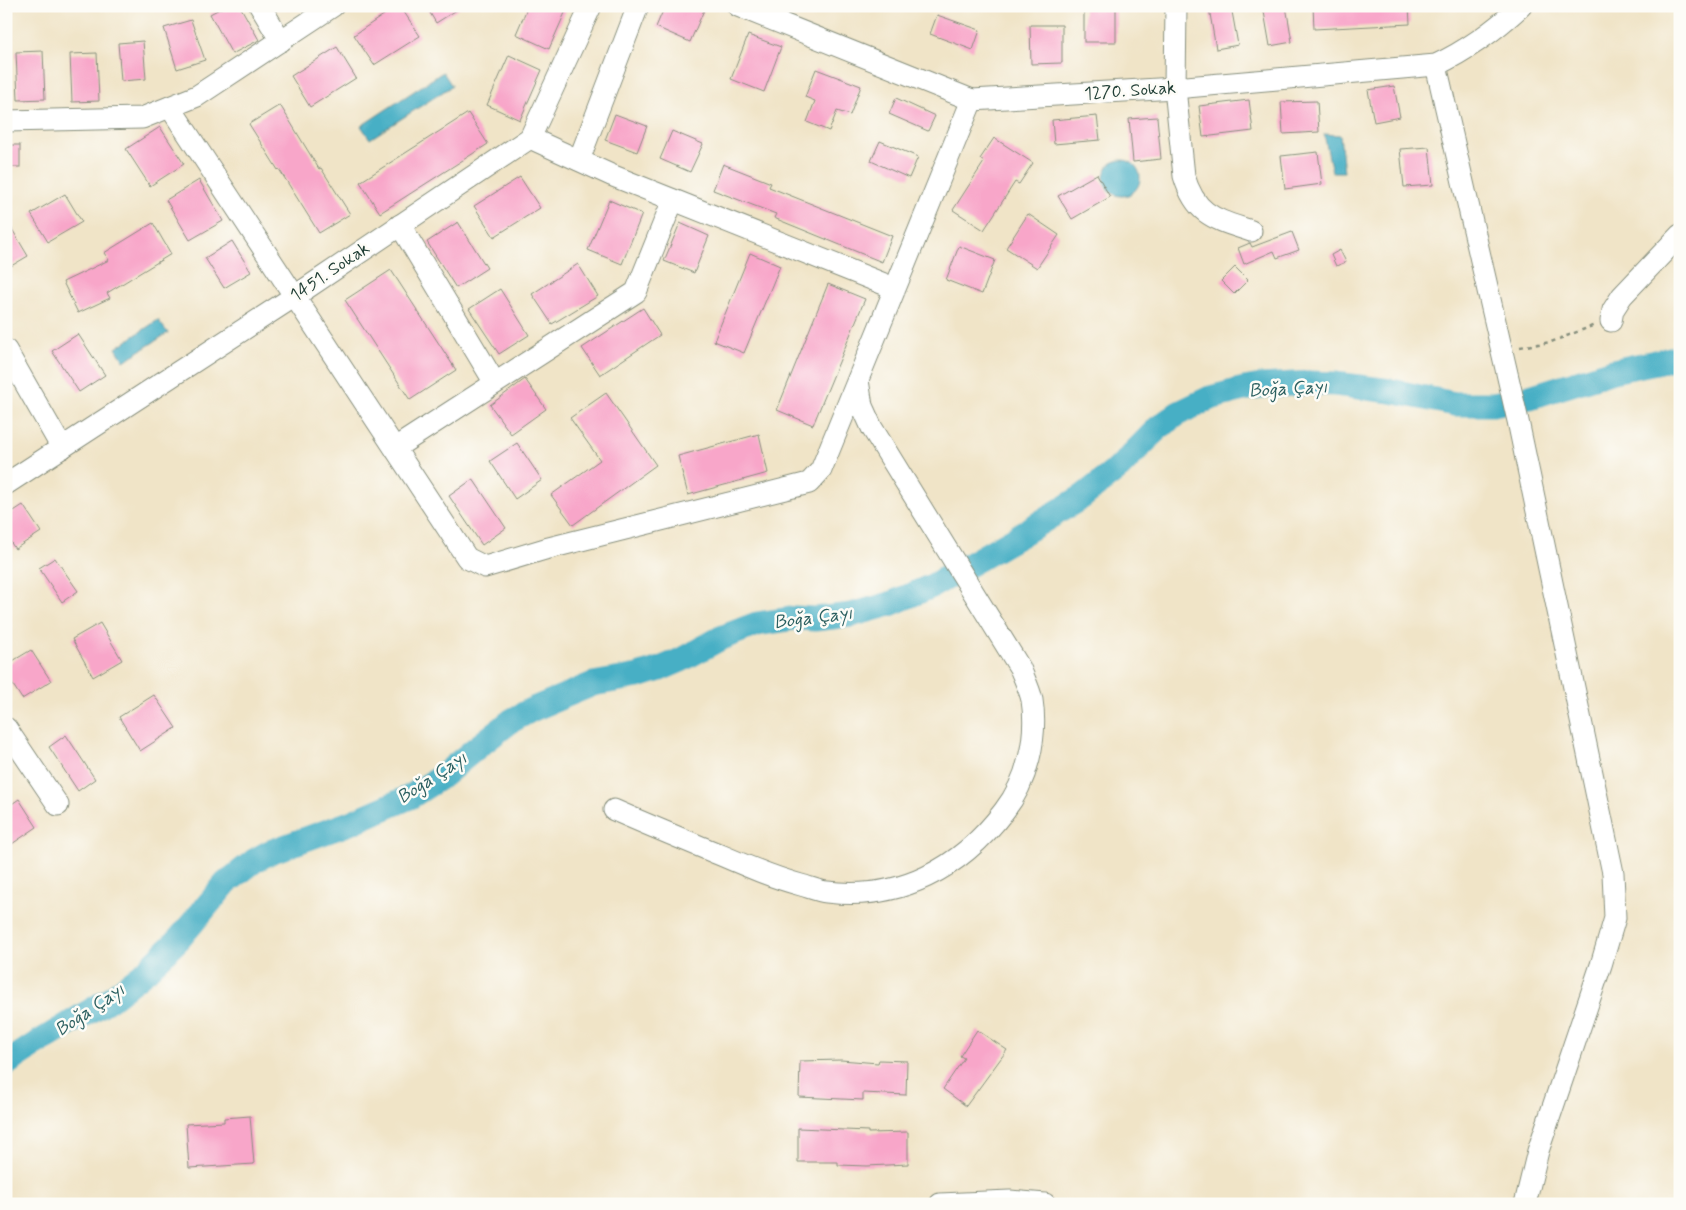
<svg xmlns="http://www.w3.org/2000/svg" width="1686" height="1210" viewBox="0 0 1686 1210" font-family="Mynerve,sans-serif">
<style>
.water{fill:#46afc5;stroke:#32767c}
.lines{fill:none;stroke-linecap:round;stroke-linejoin:round}
.river{stroke:#46afc5;stroke-width:25}
.building{fill:#f8a6c9}
.minor-casing{stroke:#88907e;stroke-width:23}
.path{stroke:#88907e;stroke-width:2.5;stroke-dasharray:4 4;stroke-linecap:butt}
.minor{stroke:#fff;stroke-width:21}
.labels{text-anchor:middle;dominant-baseline:central;stroke-width:5;stroke-linejoin:round;paint-order:stroke}
.street-label{font-size:18px;fill:#1f3d34;stroke:#fdfcf7}
.water-label{font-size:19px;font-style:italic;fill:#2b5f60;stroke:#fdfcf7}
</style>
<rect width="100%" height="100%" fill="#fdfcf7"/>
<filter id="ink" filterUnits="userSpaceOnUse"><feTurbulence type="fractalNoise" baseFrequency=".02" numOctaves="2"/><feDisplacementMap in="SourceGraphic" scale="10" xChannelSelector="R" yChannelSelector="G"/><feConvolveMatrix kernelMatrix="1 2 1 2 8 2 1 2 1" color-interpolation-filters="sRGB"/></filter>
<filter id="wash" filterUnits="userSpaceOnUse"><feTurbulence type="fractalNoise" baseFrequency=".0096" numOctaves="4" result="noise"/><feDisplacementMap in="SourceGraphic" scale="20" xChannelSelector="R" yChannelSelector="G"/><feGaussianBlur stdDeviation="1.12" result="paint"/><feColorMatrix in="noise" values="0 0 0 0 0 0 0 0 0 0 0 0 0 0 0 0 0 1.4 0 .05"/><feComposite in="paint" operator="in"/></filter>
<g filter="url(#wash)">
<rect width="100%" height="100%" fill="#f0e4c7"/>
<g class="water">
<path d="M443,72L452,86L370,139L361,126Z"/>
<path d="M1324,134L1340,135L1344,172H1332Z"/>
<circle cx="1122" cy="178" r="18"/>
<path d="M158,320L168,333L124,361L116,348Z"/>
</g>
<g class="lines">
<path class="river" d="M6,1064L33,1046L110,999L146,971L179,939L226,883L254,861L270,852L350,823L410,797L444,775L475,749L511,721L531,710L593,684L638,676L660,669L681,660L721,638L757,624L796,618L815,619L851,615L890,604L932,586L1017,537L1082,497L1119,468L1158,428L1179,413L1210,398L1244,389L1261,386L1310,383L1335,384L1391,391L1455,404H1493L1530,397L1613,371L1680,357"/>
</g>
<g id="blocks">
<g class="building">
<path d="M225,6H240L259,40L232,54L210,14Z"/>
<path d="M397,6H400L420,36L374,65L354,35Z"/>
<path d="M426,6H463L436,23Z"/>
<path d="M528,6H568L549,49L516,34Z"/>
<path d="M665,6H695L704,10L690,42L656,27Z"/>
<rect x="1084" y="6" width="32" height="36"/>
<path d="M1219,6H1231L1238,45L1216,49L1209,8Z"/>
<path d="M1263,6H1286L1292,42L1270,46Z"/>
<path d="M1313,6H1409L1410,24L1314,29Z"/>
<path d="M937,15L980,30L973,50L930,34Z"/>
<path d="M191,20L205,60L177,69L164,28Z"/>
<path d="M1030,25H1062V63L1031,64Z"/>
<path d="M748,35L781,47L764,92L731,79Z"/>
<path d="M143,41L146,79L121,81L118,43Z"/>
<path d="M337,47L356,78L310,107L291,76Z"/>
<path d="M43,51L45,99L18,100L16,52Z"/>
<path d="M97,53L99,101L72,102L70,54Z"/>
<path d="M509,55L542,70L520,120L487,105Z"/>
<path d="M816,69L861,86L850,115L837,111L829,131L807,122L815,101L805,97Z"/>
<path d="M1394,86L1400,117L1374,122L1368,90Z"/>
<path d="M896,98L935,116L928,131L889,114Z"/>
<path d="M1249,100L1253,131L1203,137L1199,106Z"/>
<path d="M1317,101L1319,132L1283,134L1281,102Z"/>
<path d="M280,105L319,169L321,168L350,214L319,233L279,169L278,170L249,124Z"/>
<path d="M468,113L488,144L380,213L360,182Z"/>
<path d="M615,114L647,126L637,152L605,140Z"/>
<path d="M1097,116L1100,140L1054,144L1052,120Z"/>
<path d="M1157,117L1161,159L1133,162L1129,119Z"/>
<path d="M160,127L184,164L150,186L126,149Z"/>
<path d="M672,131L703,144L690,172L660,159Z"/>
<path d="M994,138L1033,163L1019,184L1015,182L984,230L953,210L984,162L980,159Z"/>
<path d="M880,141L918,157L909,178L871,161Z"/>
<rect x="6" y="145" width="14" height="22"/>
<path d="M1429,147L1433,185L1404,187L1400,149Z"/>
<path d="M1318,152L1322,184L1285,189L1281,156Z"/>
<path d="M723,164L771,183L769,187L892,236L882,262L774,218L776,214L713,190Z"/>
<path d="M1097,174L1110,197L1072,219L1058,196Z"/>
<path d="M520,177L540,208L494,237L474,206Z"/>
<path d="M199,180L223,221L190,240L166,200Z"/>
<path d="M65,194L82,222L48,242L31,214Z"/>
<path d="M609,200L642,214L622,264L588,250Z"/>
<path d="M1028,214L1059,235L1037,268L1006,248Z"/>
<path d="M6,219L28,256L6,269Z"/>
<path d="M458,222L487,268L456,288L427,242Z"/>
<path d="M153,223L171,254L107,293L110,298L78,313L63,282L109,260L104,253Z"/>
<path d="M680,223L709,236L694,273L664,261Z"/>
<path d="M1292,232L1299,250L1277,258L1274,251L1244,264L1238,248L1250,243L1252,247Z"/>
<path d="M232,241L251,272L224,288L205,258Z"/>
<path d="M959,246L995,260L982,294L946,280Z"/>
<path d="M1340,250L1346,262L1336,266L1331,255Z"/>
<path d="M750,253L780,266L744,353L714,341Z"/>
<path d="M578,264L598,296L552,324L532,294Z"/>
<path d="M1235,267L1248,280L1234,294L1221,281Z"/>
<path d="M391,270L456,370L410,400L345,300Z"/>
<path d="M828,284L865,299L813,425L777,410Z"/>
<path d="M500,289L529,335L499,354L469,309Z"/>
<path d="M643,308L660,335L600,375L582,348Z"/>
<path d="M78,334L105,375L79,392L52,351Z"/>
<path d="M525,379L546,409L511,434L490,405Z"/>
<path d="M606,393L656,465L573,525L551,495L600,460L570,418Z"/>
<path d="M759,434L768,473L688,495L678,456Z"/>
<path d="M517,443L542,480L515,499L490,461Z"/>
<path d="M473,479L506,528L482,545L449,496Z"/>
<path d="M23,505L41,532L15,549L6,535V516Z"/>
<path d="M55,558L78,591L62,602L39,568Z"/>
<path d="M100,623L122,660L93,677L72,639Z"/>
<path d="M31,650L51,681L22,699L6,674V665Z"/>
<path d="M154,695L176,728L140,751L119,717Z"/>
<path d="M66,735L95,779L78,791L49,747Z"/>
<path d="M19,799L37,827L6,848V808Z"/>
<path d="M977,1030L1007,1050L966,1106L943,1089L964,1058L960,1056Z"/>
<path d="M841,1060L878,1063L879,1060L907,1061L906,1095L863,1093V1100L799,1097L800,1061Z"/>
<path d="M250,1116L254,1164L189,1168L186,1124L224,1122V1118Z"/>
<path d="M798,1128L868,1131V1133L908,1132V1164L867,1166L838,1165V1162H798Z"/>
</g>
</g>
</g>
<g filter="url(#ink)">
<use href="#blocks" fill-opacity="0" stroke="#88907e" stroke-width="1"/>
<g class="lines">
<g class="minor-casing">
<g id="minor">
<path d="M260,6L281,41"/>
<path d="M738,6L972,100L1175,88L1436,65C1468,50 1495,30 1521,6"/>
<path d="M1176,6L1175,88L1184,176C1196,216 1215,219 1251,231"/>
<path d="M1436,65L1518,421L1613,873L1615,918L1601,965L1538,1151L1525,1204"/>
<path d="M170,107L467,558L485,567L545,549L809,483L821,470L972,100"/>
<path d="M6,121L142,118L197,96L333,6"/>
<path d="M530,138L611,175L894,288"/>
<path d="M579,160L638,6"/>
<path d="M400,225L495,383"/>
<path d="M1611,321L1613,310L1622,296L1680,235"/>
<path d="M6,350L62,448"/>
<path d="M395,448L636,292L673,200"/>
<path d="M6,484L295,296L530,138L591,6"/>
<path d="M6,728L58,805"/>
<path d="M614,810C648,825 682,839 716,853C744,865 771,877 801,885C809,887 818,891 827,892C900,901 960,869 1004,811C1027,782 1038,738 1032,700C1030,690 1024,678 1020,668L872,428L862,406L858,380"/>
<path d="M940,1204L1010,1201L1045,1204"/>
</g>
</g>
<path class="path" d="M1520,347L1551,342L1595,325"/>
<use href="#minor" class="minor"/>
</g>
</g>
<g class="labels">
<g class="street-label">
<text transform="translate(1130 91) rotate(-4)">1270. Sokak</text>
<text transform="translate(330 272) rotate(-34)">1451. Sokak</text>
</g>
<g class="water-label">
<text transform="translate(1288 389) rotate(-3)">Boğa Çayı</text>
<text transform="translate(813 618) rotate(-7)">Boğa Çayı</text>
<text transform="translate(432 778) rotate(-33)">Boğa Çayı</text>
<text transform="translate(90 1010) rotate(-34)">Boğa Çayı</text>
</g>
</g>
<rect width="1686" height="1210" fill="none" stroke="#fdfcf7" stroke-width="25"/>
</svg>
